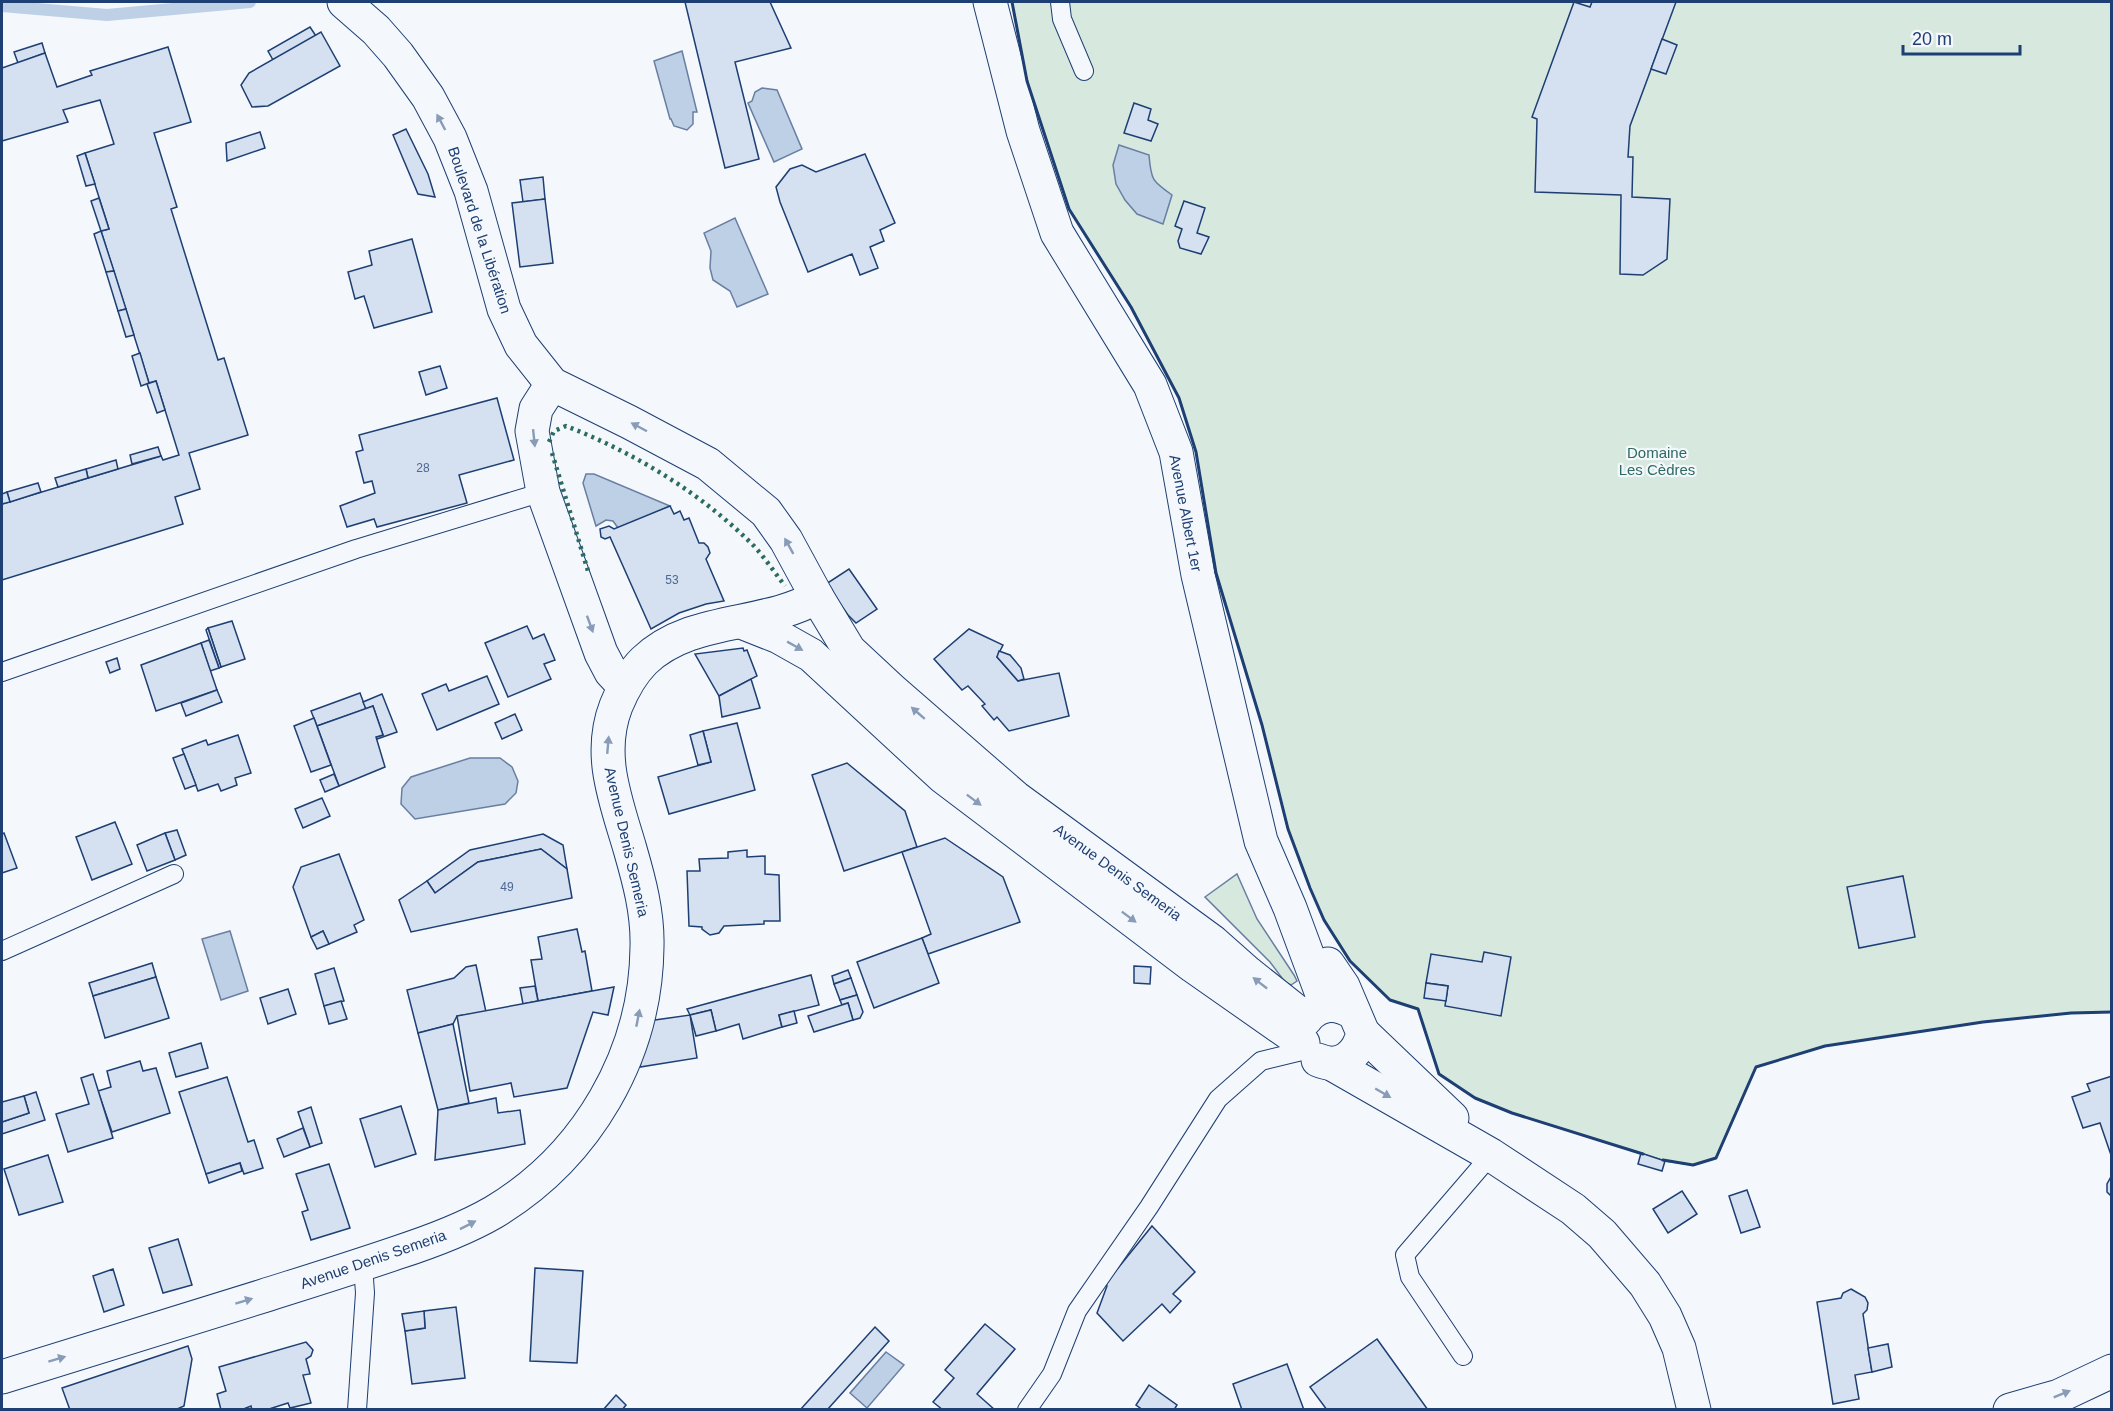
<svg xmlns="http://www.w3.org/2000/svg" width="2113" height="1411" viewBox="0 0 2113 1411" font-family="Helvetica,sans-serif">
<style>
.green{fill:#d7e8df;stroke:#687fa3;stroke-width:1.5}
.water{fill:#bed0e5;stroke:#687fa3;stroke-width:1.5}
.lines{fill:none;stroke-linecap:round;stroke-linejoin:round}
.stream{stroke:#bed0e5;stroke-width:12}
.building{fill:#d5e0f0;stroke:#1d3f73;stroke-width:1.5}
.lane-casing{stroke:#1d3f73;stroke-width:20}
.street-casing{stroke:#1d3f73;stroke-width:35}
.secondary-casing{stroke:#1d3f73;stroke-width:35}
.lane{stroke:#f4f7fb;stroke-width:18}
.street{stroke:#f4f7fb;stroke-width:33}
.secondary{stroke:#f4f7fb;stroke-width:33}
.hedge{stroke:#2c6c60;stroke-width:4.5;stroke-dasharray:3 4.5;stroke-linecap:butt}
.wall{stroke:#1d3f73;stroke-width:3}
.oneway{fill:#889bb7}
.labels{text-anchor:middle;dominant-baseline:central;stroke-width:4.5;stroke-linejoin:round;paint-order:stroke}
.number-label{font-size:12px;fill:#4b6792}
.street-label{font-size:15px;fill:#1d3f73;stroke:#f4f7fb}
.park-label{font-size:15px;fill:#2c6c60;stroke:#f4f7fb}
</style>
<rect width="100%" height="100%" fill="#f4f7fb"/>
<g class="green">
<path d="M1012,2H2111V1012L2071,1013L1982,1022L1825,1046L1756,1067L1716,1158L1693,1165L1665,1161L1512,1113L1475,1098L1439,1074L1418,1009L1390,1000L1350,961L1324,920L1310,888L1288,829L1262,725L1216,573L1196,452L1179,398L1131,307L1069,209L1027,81Z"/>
<path d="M1237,874L1257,919L1294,975L1297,981L1291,985L1285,982L1270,962L1205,897Z"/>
</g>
<g class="water">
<path d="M682,51L697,112H693V124L687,130L674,126L671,119H670L654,61Z"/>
<path d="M762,88L777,90L802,149L774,162L748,103L752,101L755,92Z"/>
<path d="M1119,145L1149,155C1151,180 1152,181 1172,195L1163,224L1137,214L1125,200L1116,184L1113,165Z"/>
<path d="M735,218L768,294L737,307L730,291L713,280L710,268L711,251L704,233Z"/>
<path d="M586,474H594L670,506L618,528L613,521L606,520L596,526L583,483Z"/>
<path d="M470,758H500L512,767L518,781L516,793L505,804L415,819L401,804L402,788L411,777Z"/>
<path d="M230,931L248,991L221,1000L202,939Z"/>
<path d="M886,1352L904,1365L867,1408L850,1393Z"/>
</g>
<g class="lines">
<path class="stream" d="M2,6L107,15L250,2"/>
</g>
<g class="building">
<path d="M685,2H770L791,48L735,62L759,159L725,168Z"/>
<path d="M1574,2L1590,7L1592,2H1676L1630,126L1628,157H1633L1632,197L1670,199L1667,259L1643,275L1620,274L1621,195L1535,192L1537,119L1532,117Z"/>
<path d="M310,27L316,36L273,60L268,51Z"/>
<path d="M321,32L340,66L268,106L252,107L241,85L249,73Z"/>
<path d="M1662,39L1677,45L1666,74L1651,69Z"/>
<path d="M42,43L45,53L18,63L14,52Z"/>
<path d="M168,47L191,122L154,133L177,207L171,209L218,360L224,358L248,435L189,453L200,489L175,497L183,524L2,580V504L161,456L163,460L179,455L156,381L149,383L101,231L109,229L85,153L114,144L100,100L63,110L68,122L2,141V68L45,53L57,87L92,75L90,71Z"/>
<path d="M1134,103L1151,109L1148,120L1158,124L1151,141L1124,133Z"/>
<path d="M406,129L428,174L435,197L418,194L393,135Z"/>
<path d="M260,132L265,148L227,161L226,143Z"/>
<path d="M85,153L95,184L86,186L77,156Z"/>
<path d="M865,154L895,223L880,230L884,241L870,247L878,268L860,275L852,254L808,272L780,202L776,187L790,169L802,165L816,172Z"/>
<path d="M543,177L545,199L523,202L520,180Z"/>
<path d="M99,198L109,229L101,231L91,201Z"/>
<path d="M545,199L553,263L520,267L512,203Z"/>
<path d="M1184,201L1205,208L1197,233L1209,237L1201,254L1180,248L1178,241L1182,229L1175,226Z"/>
<path d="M101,231L114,271L106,272L94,234Z"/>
<path d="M412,239L432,312L374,328L364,296L355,299L348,272L372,265L369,251Z"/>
<path d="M114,271L126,309L118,311L106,272Z"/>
<path d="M126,309L134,335L126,337L118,311Z"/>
<path d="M140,353L149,383L141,386L132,356Z"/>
<path d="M440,366L447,388L426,395L419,372Z"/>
<path d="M156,381L165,410L157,413L147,384Z"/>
<path d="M497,398L514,460L459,475L467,503L377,527L374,519L347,527L340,506L375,493L372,481L364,483L356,452L363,450L359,435Z"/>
<path d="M158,447L161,456L132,464L130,455Z"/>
<path d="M116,460L118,469L88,478L86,469Z"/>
<path d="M86,469L88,478L58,487L55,478Z"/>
<path d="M38,483L41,492L10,502L7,492Z"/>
<path d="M7,492L10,502L2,504V494Z"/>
<path d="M670,506L674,514L680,511L684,520L689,518L699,543H704L708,547L710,553L706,559L724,601L706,604L679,613L651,629L610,537L605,539L601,537L600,529L609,526L614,529Z"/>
<path d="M849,569L877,609L856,623L848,615L826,584Z"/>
<path d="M232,621L245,659L221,667L208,628Z"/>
<path d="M527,626L533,639L544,634L555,660L544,664L551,679L508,697L485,643Z"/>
<path d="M208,628L221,667L219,668L206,630Z"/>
<path d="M969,629L1003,645L997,657L1018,681L1059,673L1069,716L1009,731L997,717L994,720L982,706L985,704L968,686L962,690L934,659Z"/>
<path d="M209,640L219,668L210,671L201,643Z"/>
<path d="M201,643L217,690L156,711L141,665Z"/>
<path d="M743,648L744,651L747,650L757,676L719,696L695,654Z"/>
<path d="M999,651L1010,655L1021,668L1024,679L1018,681L997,657Z"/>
<path d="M117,658L120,669L110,673L106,662Z"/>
<path d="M487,676L499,704L437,730L422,694L446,684L449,691Z"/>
<path d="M751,679L760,708L722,717L719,696Z"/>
<path d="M217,690L222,702L186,716L181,703Z"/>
<path d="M360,693L366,709L317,726L311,711Z"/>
<path d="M382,694L397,732L377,739L376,737L383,735L373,706L366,709L363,702Z"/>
<path d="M373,706L383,735L376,737L385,767L339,786L317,726Z"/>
<path d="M515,714L522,730L502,739L495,723Z"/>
<path d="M314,718L331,765L311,772L294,726Z"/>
<path d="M737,723L755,790L669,814L658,777L711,762L703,731Z"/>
<path d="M703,731L711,762L698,765L690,735Z"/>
<path d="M238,735L251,773L235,778L237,785L221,791L218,784L198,791L182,749L206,740L208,745Z"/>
<path d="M184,754L196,785L185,789L173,758Z"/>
<path d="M847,763L905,811L917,847L844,871L812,775Z"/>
<path d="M334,774L339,786L325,792L320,780Z"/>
<path d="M322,798L330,816L303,828L295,809Z"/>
<path d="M115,822L132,864L92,880L76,837Z"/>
<path d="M177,830L186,855L175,860L165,833Z"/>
<path d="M4,833L17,868L2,873V834Z"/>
<path d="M165,833L175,860L147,871L137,845Z"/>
<path d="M543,834L563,845L567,869L541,849L478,862L435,893L427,881L470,850Z"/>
<path d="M945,838L1003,877L1020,922L928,954L922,938L931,934L902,852Z"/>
<path d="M541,849L567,869L572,898L411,932L399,900L427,881L435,893L478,862Z"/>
<path d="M747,850V857L765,856V874L779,875L780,921H764V924L724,926L719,933L710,935L702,929V927L689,926L687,871H700L699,859L728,858V852Z"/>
<path d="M339,854L364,920L354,925L357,932L329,944L323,931L311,937L293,887L301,867Z"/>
<path d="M1903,876L1915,937L1859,948L1847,887Z"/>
<path d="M577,929L582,952L585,951L592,991L538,1001L531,960L542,959L538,937Z"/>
<path d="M323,931L329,944L317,949L311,937Z"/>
<path d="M922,938L939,983L874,1008L857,962Z"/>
<path d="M1484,952L1511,957L1501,1016L1445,1006L1448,986L1426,983L1431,954L1482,962Z"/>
<path d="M152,963L156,977L93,996L89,983Z"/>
<path d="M476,965L486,1012L457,1016L453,1024L418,1033L407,990L454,978L466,967Z"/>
<path d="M1134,966L1151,967L1150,984L1134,983Z"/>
<path d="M334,968L344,1001L324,1006L315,974Z"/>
<path d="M848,970L851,978L834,984L832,976Z"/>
<path d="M811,975L819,1005L779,1015L782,1027L743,1039L739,1024L716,1031L711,1010L690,1015L687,1009Z"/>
<path d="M156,977L169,1018L105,1038L93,996Z"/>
<path d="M851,978L857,995L840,1000L834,984Z"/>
<path d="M1426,983L1448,986L1446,1001L1424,998Z"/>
<path d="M535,986L538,1001L523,1004L520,988Z"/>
<path d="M614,987L608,1015L593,1012L567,1088L514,1097L511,1083L470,1091L457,1016Z"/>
<path d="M288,989L296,1014L268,1024L260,998Z"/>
<path d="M857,995L863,1012L860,1018L853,1020L848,1003L842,1005L840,1000Z"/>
<path d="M341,1001L347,1019L329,1024L324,1006Z"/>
<path d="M848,1003L853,1020L814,1032L808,1016Z"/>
<path d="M711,1010L716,1031L696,1036L690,1015Z"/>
<path d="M794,1011L797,1023L782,1027L779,1015Z"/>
<path d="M690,1015L697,1058L640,1067L648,1021Z"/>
<path d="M453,1024L469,1103L438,1110L418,1033Z"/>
<path d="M201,1043L208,1068L176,1077L169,1053Z"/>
<path d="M140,1061L143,1071L156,1068L170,1113L112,1132L98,1091L111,1087L107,1071Z"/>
<path d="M93,1074L113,1138L68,1152L56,1114L89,1104L81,1078Z"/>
<path d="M2112,1076V1158L2100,1123L2083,1128L2072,1097L2090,1091L2087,1084Z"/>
<path d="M227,1077L248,1142L254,1140L263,1168L244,1174L240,1163L206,1174L179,1092Z"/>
<path d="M36,1092L45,1120L2,1134V1122L29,1113L24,1096Z"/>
<path d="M24,1096L29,1113L2,1122V1102Z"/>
<path d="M496,1098L498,1113L520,1110L525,1144L435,1160L438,1110Z"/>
<path d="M401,1106L416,1154L375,1167L360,1119Z"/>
<path d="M311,1107L322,1143L310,1147L298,1112Z"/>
<path d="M303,1128L310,1147L284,1157L277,1139Z"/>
<path d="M1641,1153L1665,1161L1662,1171L1638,1164Z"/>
<path d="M48,1155L63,1202L19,1215L4,1169Z"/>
<path d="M240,1163L242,1171L209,1183L206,1174Z"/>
<path d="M329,1164L350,1228L311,1240L302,1212L308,1210L296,1174Z"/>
<path d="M2112,1175V1197L2107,1192V1184Z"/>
<path d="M1747,1190L1760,1227L1741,1233L1729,1196Z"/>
<path d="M1682,1191L1697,1214L1668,1233L1653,1209Z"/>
<path d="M1152,1226L1195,1272L1173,1294L1181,1301L1170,1313L1162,1304L1123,1341L1097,1313L1107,1286L1106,1283Z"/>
<path d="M178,1239L192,1285L163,1293L149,1248Z"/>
<path d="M535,1268L583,1271L577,1363L530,1361Z"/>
<path d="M113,1269L124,1305L104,1312L93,1276Z"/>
<path d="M1851,1289L1865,1297L1868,1303L1867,1310L1863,1314L1872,1372L1855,1375L1859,1399L1833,1404L1817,1302L1841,1298L1843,1293Z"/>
<path d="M456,1307L465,1378L412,1384L405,1331L425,1328L424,1311Z"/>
<path d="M424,1311L425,1328L405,1331L402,1314Z"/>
<path d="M985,1324L1015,1349L977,1394L995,1410H943L933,1402L954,1378L945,1370Z"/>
<path d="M875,1327L889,1341L827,1410H800Z"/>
<path d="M1377,1339L1428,1410H1327L1310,1387Z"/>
<path d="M306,1342L313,1350L311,1356L306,1359L310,1374L303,1375L311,1403L290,1408L288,1403L266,1410H252L251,1406L241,1410H221L217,1394L226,1391L219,1367Z"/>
<path d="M1888,1344L1892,1367L1872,1372L1868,1348Z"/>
<path d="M188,1346L192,1359L184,1406L175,1410H70L62,1388Z"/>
<path d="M1287,1364L1304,1410H1242L1233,1384Z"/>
<path d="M1149,1385L1177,1405L1174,1410H1143L1136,1405Z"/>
<path d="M616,1395L626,1405L622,1410H603Z"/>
</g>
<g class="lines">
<g class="lane-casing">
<g id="lane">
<path d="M1060,2L1062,19L1084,71"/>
<path d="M2,672L356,549L543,492"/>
<path d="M2,951L174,874"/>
<path d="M1463,1356L1410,1277L1405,1255L1491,1155"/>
<path d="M357,1410L365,1293L363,1265"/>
<path d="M1027,1410L1052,1374L1077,1311L1149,1207L1218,1099L1261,1061L1306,1050"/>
</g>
</g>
<g class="street-casing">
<g id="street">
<path d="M552,384L536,409L532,431L543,492L601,653L611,672L624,686"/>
<path d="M2010,1410L2059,1396L2112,1371"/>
</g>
</g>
<g class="secondary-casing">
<g id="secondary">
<path d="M344,2L376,30L398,55L428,97L450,138L471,191L504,309L521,345L552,384L629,422L708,464L766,512L786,540L817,597L849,650L893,691L1016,798L1213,942L1248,973L1306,1019"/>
<path d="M990,2L1023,131L1057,233L1150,385L1176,452L1198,575L1261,841L1290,908L1326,1005"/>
<path d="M741,622L779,637L811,655L942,776L1193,966L1303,1043"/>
<path d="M1308,1016C1323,1002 1337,1003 1354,1013"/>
<path d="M1363,1033L1452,1118"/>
<path d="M1318,1060C1341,1070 1358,1055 1363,1033L1343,986L1328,964"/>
<path d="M1332,1064L1491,1155L1573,1209L1602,1234L1645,1284L1665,1316L1679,1348L1694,1410"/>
<path d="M2,1377C89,1350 176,1323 263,1296C307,1282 352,1268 396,1253C430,1242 463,1230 494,1212C587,1156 646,1055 647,947C648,913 639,880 630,849C616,801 597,755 616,706C623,689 631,674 644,661C691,616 763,628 817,597"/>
</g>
</g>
<use href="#lane" class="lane"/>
<use href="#street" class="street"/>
<use href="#secondary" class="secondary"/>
<g class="hedge">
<path d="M549,442L554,431L566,426C635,453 701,493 754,546C765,558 775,573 785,586"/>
<path d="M552,453L588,571"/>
</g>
<g class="wall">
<path d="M1012,2L1027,81L1069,209L1131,307L1179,398L1196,452L1216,573L1262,725L1288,829L1310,888L1324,920L1350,961L1390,1000L1418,1009L1439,1074L1475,1098L1512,1113L1643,1154"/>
<path d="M1663,1160L1693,1165L1716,1158L1756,1067L1825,1046L1983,1022L2071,1013L2112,1012"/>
</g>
</g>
<defs><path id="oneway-solid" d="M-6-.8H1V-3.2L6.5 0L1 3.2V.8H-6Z" transform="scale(1.5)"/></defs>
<g class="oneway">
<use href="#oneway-solid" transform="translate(441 122) rotate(-118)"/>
<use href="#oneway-solid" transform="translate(639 427) rotate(-152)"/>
<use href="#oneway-solid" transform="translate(534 438) rotate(84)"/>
<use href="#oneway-solid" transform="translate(789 546) rotate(-119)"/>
<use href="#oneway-solid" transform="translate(590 624) rotate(70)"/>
<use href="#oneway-solid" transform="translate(795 646) rotate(29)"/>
<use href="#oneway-solid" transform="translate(918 713) rotate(-139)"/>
<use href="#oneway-solid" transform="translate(608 745) rotate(-85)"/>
<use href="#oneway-solid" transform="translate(974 800) rotate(37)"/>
<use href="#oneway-solid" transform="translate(1129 917) rotate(37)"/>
<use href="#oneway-solid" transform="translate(1260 983) rotate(-142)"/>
<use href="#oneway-solid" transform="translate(638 1018) rotate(-79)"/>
<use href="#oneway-solid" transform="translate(1383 1093) rotate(30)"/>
<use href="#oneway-solid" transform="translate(468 1225) rotate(-27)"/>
<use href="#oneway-solid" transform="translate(244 1301) rotate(-17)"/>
<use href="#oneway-solid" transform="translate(57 1359) rotate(-17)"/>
<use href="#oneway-solid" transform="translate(2062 1394) rotate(-22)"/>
</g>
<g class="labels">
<g class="number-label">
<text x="423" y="468">28</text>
<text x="672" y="580">53</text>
<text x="507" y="887">49</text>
</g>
<g class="street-label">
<text transform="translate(480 230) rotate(72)">Boulevard de la Libération</text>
<text transform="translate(1186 513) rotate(79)">Avenue Albert 1er</text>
<text transform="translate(627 842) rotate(77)">Avenue Denis Semeria</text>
<text transform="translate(1118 872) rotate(36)">Avenue Denis Semeria</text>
<text transform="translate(373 1259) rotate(-19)">Avenue Denis Semeria</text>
</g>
<g class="park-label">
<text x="1657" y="452">Domaine<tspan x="1657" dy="17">Les Cèdres</tspan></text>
</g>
</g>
<rect width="2113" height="1411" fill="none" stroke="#1d3f73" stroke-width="6"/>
<path d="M1903 45v9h117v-9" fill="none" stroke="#1d3f73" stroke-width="3"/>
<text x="1912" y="45" font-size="18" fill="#1d3f73" stroke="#f4f7fb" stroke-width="4.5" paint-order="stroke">20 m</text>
</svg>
